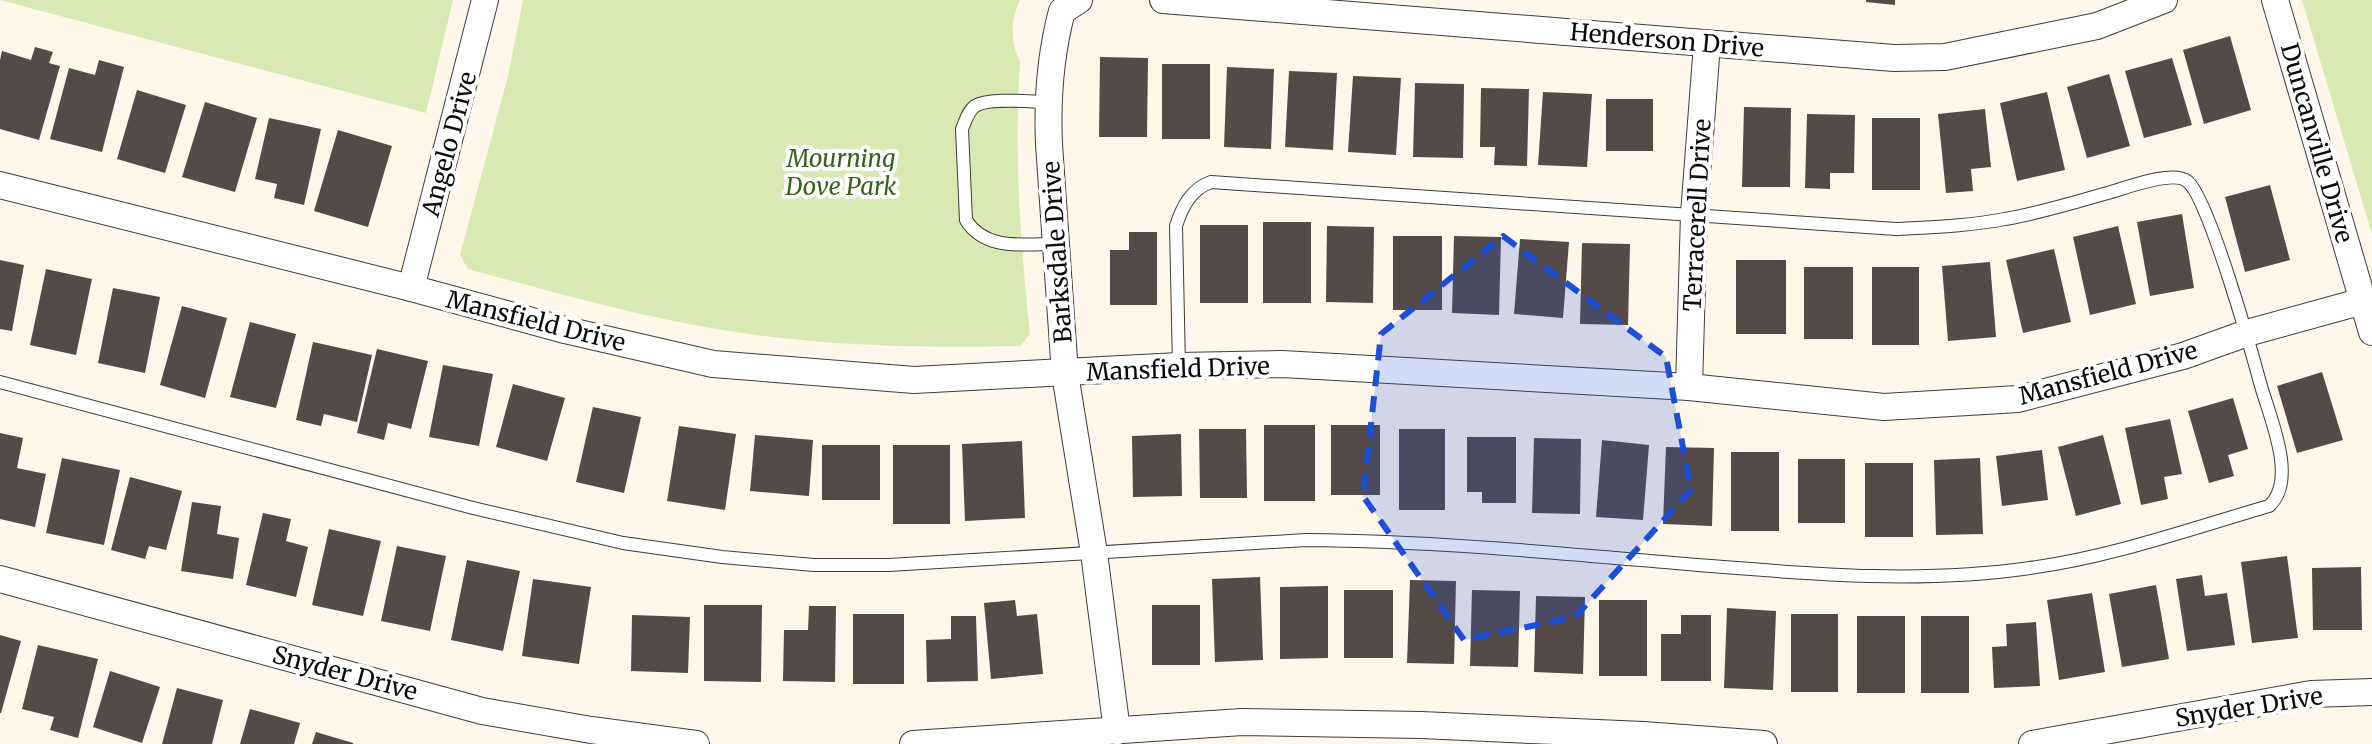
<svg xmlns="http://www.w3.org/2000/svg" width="2372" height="744" viewBox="0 0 2372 744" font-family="Merriweather,serif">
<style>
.green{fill:#d8e9b3}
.building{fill:#544a47}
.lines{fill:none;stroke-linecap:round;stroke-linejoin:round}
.service-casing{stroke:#3e3e3e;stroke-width:14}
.minor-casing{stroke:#3e3e3e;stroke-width:28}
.service{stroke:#fff;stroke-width:12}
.minor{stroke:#fff;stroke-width:26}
.marked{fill:#1d4ed8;fill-opacity:0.2;stroke:#1d4ed8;stroke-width:6;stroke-dasharray:16 10;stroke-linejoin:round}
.labels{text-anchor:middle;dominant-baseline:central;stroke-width:8;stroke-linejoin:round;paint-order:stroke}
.street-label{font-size:24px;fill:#0b0b0b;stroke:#fff}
.park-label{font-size:24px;font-style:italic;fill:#36631b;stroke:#fff}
</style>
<rect width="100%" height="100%" fill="#fff7e9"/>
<g class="green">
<path d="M0,0H453L426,113Z"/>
<path d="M523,0H1020C1010,21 1010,41 1020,62C1014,157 1020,239 1030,334L1020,346C918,348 817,346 717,329C632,315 550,291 468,269L460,255L508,76Z"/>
<path d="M2302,0H2372V234Z"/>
</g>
<g class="building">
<path d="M1866,0H1895V5L1866,2Z"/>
<path d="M2230,36L2251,110L2204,124L2183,50Z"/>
<path d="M35,47L53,52L49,63L60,66L39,140L0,129V60L2,51L31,60Z"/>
<path d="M1100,57L1148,58L1147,137H1099Z"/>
<path d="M2172,58L2192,125L2144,138L2125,71Z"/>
<path d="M99,60L124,67L102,152L50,139L69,68L95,75Z"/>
<rect x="1162" y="64" width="48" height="75"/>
<path d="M1227,67L1274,69L1271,149L1224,147Z"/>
<path d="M1289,71L1337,73L1333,150L1285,147Z"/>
<path d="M2109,74L2130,146L2087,158L2067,87Z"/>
<path d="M1353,76L1401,78L1396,155L1348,152Z"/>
<path d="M1415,83L1464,84L1463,158L1413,157Z"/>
<path d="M1481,88L1529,89L1527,166L1494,165L1495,147H1480Z"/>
<path d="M137,90L186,105L165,173L117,159Z"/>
<path d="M1543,92L1592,94L1587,167L1538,165Z"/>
<path d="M2047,92L2065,170L2017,181L2000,103Z"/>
<rect x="1606" y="99" width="47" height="52"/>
<path d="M205,102L257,118L235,192L182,177Z"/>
<path d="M1744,107L1791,108L1790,187H1742Z"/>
<path d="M1985,109L1991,167L1971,169L1973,191L1946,193L1938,114Z"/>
<path d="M1807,114L1855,115L1854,173H1830V189L1805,188Z"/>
<path d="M269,118L321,129L304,205L274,198L277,184L255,179Z"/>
<rect x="1872" y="118" width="48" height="72"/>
<path d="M338,130L392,146L368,227L314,211Z"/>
<path d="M2270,185L2290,260L2245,272L2225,197Z"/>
<path d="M2182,214L2194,288L2150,296L2137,222Z"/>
<rect x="1263" y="222" width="48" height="81"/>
<rect x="1200" y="225" width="48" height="78"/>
<path d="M1327,226L1374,227L1373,303L1326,302Z"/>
<path d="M2118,226L2136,304L2090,315L2073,237Z"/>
<path d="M1129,232H1157V305H1110V250H1129Z"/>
<rect x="1393" y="236" width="49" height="74"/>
<path d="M1454,236L1501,237L1499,315L1452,313Z"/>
<path d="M1520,239L1569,242L1563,318L1514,314Z"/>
<path d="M1582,243L1630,244L1628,325L1580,324Z"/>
<path d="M2054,249L2071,322L2023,333L2006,260Z"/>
<path d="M0,260L24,265L12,331L0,329Z"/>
<rect x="1736" y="260" width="50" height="74"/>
<path d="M1990,262L1996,337L1948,341L1942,266Z"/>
<rect x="1804" y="267" width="49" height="72"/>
<rect x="1872" y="267" width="47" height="78"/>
<path d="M46,269L92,279L76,355L30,345Z"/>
<path d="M113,288L160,297L145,373L98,363Z"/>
<path d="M182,306L227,318L205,398L160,385Z"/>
<path d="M250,322L296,334L276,408L230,397Z"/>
<path d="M313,342L372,355L357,422L324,414L321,426L296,420Z"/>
<path d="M377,349L428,361L411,429L388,423L384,440L357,433Z"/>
<path d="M443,365L493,374L479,446L429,437Z"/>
<path d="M2322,372L2343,440L2297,453L2277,386Z"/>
<path d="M513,384L565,398L547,461L496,447Z"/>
<path d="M2233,398L2248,449L2228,455L2234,476L2209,483L2188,411Z"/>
<path d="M593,407L641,417L624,493L576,482Z"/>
<path d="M2170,419L2182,474L2164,477L2168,499L2141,505L2125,428Z"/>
<rect x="1264" y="425" width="51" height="76"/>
<rect x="1331" y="425" width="49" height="70"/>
<path d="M679,426L736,434L725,510L667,501Z"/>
<path d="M1199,429H1246L1247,498H1200Z"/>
<rect x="1399" y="429" width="46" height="81"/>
<path d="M0,433L23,438L17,468L46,474L35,527L0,519Z"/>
<path d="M1181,434L1182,496L1133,497L1132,436Z"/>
<path d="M755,435L813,440L809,496L750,491Z"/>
<path d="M2103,435L2121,504L2076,516L2058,447Z"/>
<path d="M1467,437H1516V503H1482V492H1467Z"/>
<path d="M1534,438L1581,439L1580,514L1532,513Z"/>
<path d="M1602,440L1649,445L1643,520L1596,517Z"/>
<path d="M1022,441L1025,518L965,521L962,444Z"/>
<rect x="822" y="445" width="58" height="55"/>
<rect x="893" y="445" width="57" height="79"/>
<path d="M1666,447L1714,448L1712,526L1663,524Z"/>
<path d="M2042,450L2048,500L2002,506L1996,456Z"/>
<rect x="1731" y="452" width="48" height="79"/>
<path d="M62,458L120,470L104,545L46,533Z"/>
<path d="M1980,458L1983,534L1936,535L1934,460Z"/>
<rect x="1798" y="459" width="47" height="64"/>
<rect x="1865" y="463" width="48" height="74"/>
<path d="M130,477L182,491L166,550L149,546L145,559L111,550Z"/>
<path d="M192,502L221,506L217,534L239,538L233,579L181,571Z"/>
<path d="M263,513L291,519L286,541L308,547L296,597L246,585Z"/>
<path d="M329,529L381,541L363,616L312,605Z"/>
<path d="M397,546L446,556L430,631L381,621Z"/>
<path d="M2287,556L2298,638L2252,643L2241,562Z"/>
<path d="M467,560L520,571L503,651L451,640Z"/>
<path d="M2361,567L2362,630H2313L2312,568Z"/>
<path d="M2202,575L2205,596L2227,593L2235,645L2187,651L2176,579Z"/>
<path d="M1260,577L1263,660L1215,662L1212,579Z"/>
<path d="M533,579L591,587L579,664L522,656Z"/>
<path d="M1410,580L1456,581L1454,664L1407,663Z"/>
<path d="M2156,585L2169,659L2122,667L2109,594Z"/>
<path d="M1328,586V658L1280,659V587Z"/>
<rect x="1344" y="590" width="49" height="68"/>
<path d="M1472,590L1520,591L1518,667L1470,666Z"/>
<path d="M2092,593L2105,672L2059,680L2047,600Z"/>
<path d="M1536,596L1585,597L1583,674L1534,672Z"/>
<path d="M1015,600L1017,616L1037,614L1043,674L991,679L984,603Z"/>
<rect x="1599" y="600" width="48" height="76"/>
<path d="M704,605H762L761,682L704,681Z"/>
<rect x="1152" y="605" width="48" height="60"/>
<path d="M809,606H836L835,682L783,681L784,630H808Z"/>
<path d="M1727,608L1776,611L1773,690L1724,688Z"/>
<rect x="853" y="614" width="51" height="70"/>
<rect x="1791" y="614" width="47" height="78"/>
<path d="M632,615L690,617L688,673L631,671Z"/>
<path d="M1681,615H1711V681H1661V634H1681Z"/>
<path d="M951,616H976L978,681L927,682L926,640L951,639Z"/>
<rect x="1857" y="616" width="48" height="77"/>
<rect x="1921" y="616" width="48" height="77"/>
<path d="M2036,622L2040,686L1994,688L1992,647L2007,646L2006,624Z"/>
<path d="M0,635L21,641L1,713H0Z"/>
<path d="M38,645L98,659L78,738L50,730L54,717L22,709Z"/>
<path d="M110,671L160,687L142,743L93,727Z"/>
<path d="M177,688L223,700L212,744H162Z"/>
<path d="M250,709L300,723L294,744H240Z"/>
<path d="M316,732L353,743V744H312Z"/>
</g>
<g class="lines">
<g class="service-casing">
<g id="service">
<path d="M1048,102C1031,102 989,97 975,106C968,111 965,122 962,129L966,220C985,251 1024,244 1056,244"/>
<path d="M0,382L473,508L623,543L722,557L814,565H889L1306,540C1437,541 1568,554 1698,565C1809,574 1919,584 2030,568C2111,557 2190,529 2269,506C2298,480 2270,418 2261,386C2252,353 2208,196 2187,181C2173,170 2128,187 2111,192C2076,202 2041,213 2005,219C1969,226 1932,227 1896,229L1211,182C1191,189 1182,207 1176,226L1179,366"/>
</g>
</g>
<g class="minor-casing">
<g id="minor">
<path d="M1079,0L1062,11C1050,56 1047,98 1049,144L1065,374L1094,553L1117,731"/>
<path d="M1163,0L1894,58L1945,57L2097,26L2164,0"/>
<path d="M2275,0L2372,332"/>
<path d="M0,185L411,288L561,329L713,364L914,380L1179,366L1282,364L1689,387L1884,407L2018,399L2183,356L2247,333L2363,301"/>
<path d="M411,288L485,0"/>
<path d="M1689,387L1694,214L1707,44"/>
<path d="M0,579L482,711L591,730L696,744"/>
<path d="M913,744L1242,722L1421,725L1643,735L1764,744"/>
<path d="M2032,744L2311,694L2372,692"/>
</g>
</g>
<use href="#service" class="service"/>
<use href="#minor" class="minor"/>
</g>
<path class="marked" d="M1503,236L1666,357L1691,490L1575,617L1464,640L1363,496L1381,334Z"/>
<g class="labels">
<g class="street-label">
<text transform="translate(1667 40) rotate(5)">Henderson Drive</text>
<text transform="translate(2317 143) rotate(74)">Duncanville Drive</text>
<text transform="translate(449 144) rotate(-75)">Angelo Drive</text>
<text transform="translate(1697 215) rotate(-87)">Terracerell Drive</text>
<text transform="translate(1057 252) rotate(-94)">Barksdale Drive</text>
<text transform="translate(536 321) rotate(14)">Mansfield Drive</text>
<text transform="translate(1178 369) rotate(-2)">Mansfield Drive</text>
<text transform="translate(2108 373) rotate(-15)">Mansfield Drive</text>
<text transform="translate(345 673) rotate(15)">Snyder Drive</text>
<text transform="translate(2249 707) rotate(-9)">Snyder Drive</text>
</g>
<g class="park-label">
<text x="841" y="158">Mourning<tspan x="841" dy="28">Dove Park</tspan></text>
</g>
</g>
</svg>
